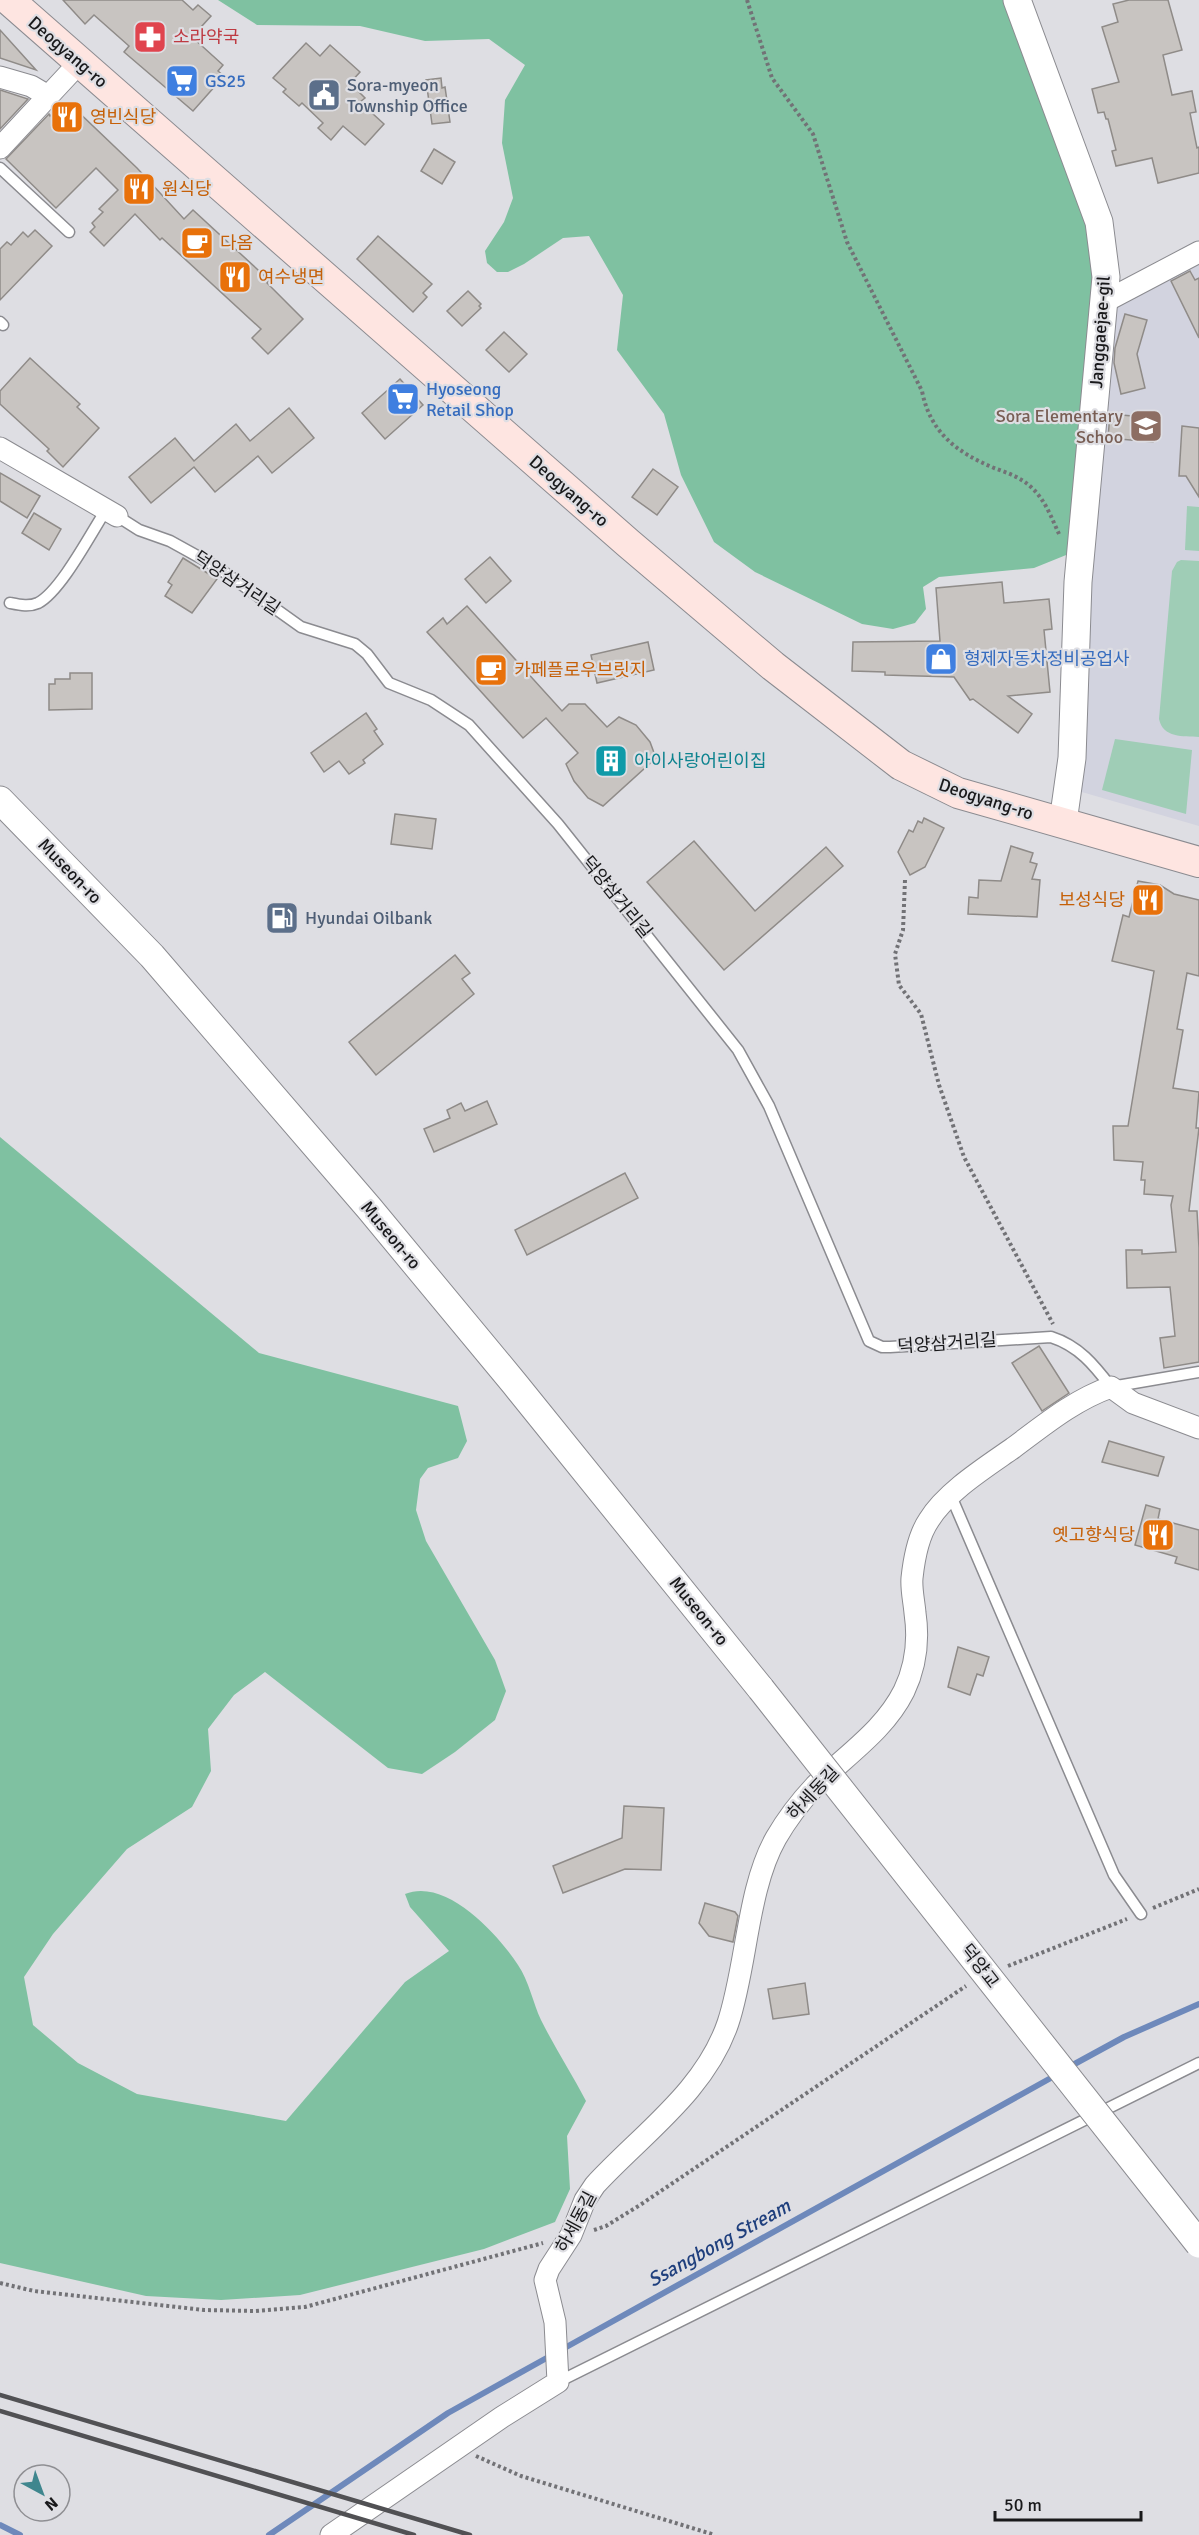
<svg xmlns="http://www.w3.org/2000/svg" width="1199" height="2535" viewBox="0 0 1199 2535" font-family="Signika,'Noto Sans KR',sans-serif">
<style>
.built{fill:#d2d3df}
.green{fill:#9fcdb6}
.forest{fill:#7fc1a1}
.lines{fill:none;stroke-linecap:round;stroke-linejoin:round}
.stream{stroke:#6e89bb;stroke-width:6}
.building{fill:#c8c4c1;stroke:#8f8b88;stroke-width:1.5}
.service-casing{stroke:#8b8b90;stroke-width:13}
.minor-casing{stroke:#8b8b90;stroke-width:23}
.tertiary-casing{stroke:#8b8b90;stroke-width:29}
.secondary-casing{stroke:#8b8b90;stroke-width:32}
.path{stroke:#727276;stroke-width:4;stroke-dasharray:3 3;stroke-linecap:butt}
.service{stroke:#fff;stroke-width:10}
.minor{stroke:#fff;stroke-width:21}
.tertiary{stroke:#fff;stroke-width:27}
.secondary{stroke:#fee5e1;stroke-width:30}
.rail{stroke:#515154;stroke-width:4.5}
.tertiary-bridge-casing{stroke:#8b8b90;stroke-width:29;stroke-linecap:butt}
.tertiary-bridge{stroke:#fff;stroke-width:27}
.labels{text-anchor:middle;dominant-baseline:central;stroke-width:4.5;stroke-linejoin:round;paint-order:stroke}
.health-label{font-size:18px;fill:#be3a42;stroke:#dedee3;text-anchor:start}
.street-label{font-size:18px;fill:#19191b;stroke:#dedee3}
.shop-label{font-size:18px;fill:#366cbe;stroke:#dedee3;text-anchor:start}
.service-label{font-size:18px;fill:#4e5e75;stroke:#dedee3;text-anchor:start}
.food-label{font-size:18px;fill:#c56008;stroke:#dedee3;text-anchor:start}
.education-label{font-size:18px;fill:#785e54;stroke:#dedee3;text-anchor:end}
.culture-label{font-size:18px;fill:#0d838f;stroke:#dedee3;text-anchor:start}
.water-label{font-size:20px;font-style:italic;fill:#1f3f7d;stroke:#dedee3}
</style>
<rect width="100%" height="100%" fill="#dedee3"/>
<path class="built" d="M1199,252V826L1068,788L1104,302Z"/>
<g class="green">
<path d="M1187,506L1199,507V551L1185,550Z"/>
<path d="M1181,560L1199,561V737C1183,736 1163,738 1159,719L1172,571L1177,562Z"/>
<path d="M1115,739L1192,750L1186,814L1102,790Z"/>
</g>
<g class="forest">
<path d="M218,0H1017L1099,222L1081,549L1034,568L939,577L923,587L926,609L915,623L893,629L862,624L755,572L714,542L681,475L664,414L617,350L623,295L589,236L563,238L524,264L508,272H497L487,263L485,251L504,222L513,198L502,143L505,100L525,65L489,39L425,41L360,26L257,25Z"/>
<path d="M0,1137L259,1353L458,1406L467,1441L458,1458L428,1468L420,1479L416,1510L426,1541L495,1660L506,1691L495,1720L455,1752L422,1774L388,1768L265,1672L234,1695L208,1729L211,1771L192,1807L127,1849L53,1934L24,1977L33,2025L78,2063L137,2094L286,2121L405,1982L449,1951L410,1907L405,1894C446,1877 498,1934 518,1965C529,1981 533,2003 541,2020C555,2048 572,2074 586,2101L567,2136L570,2189L555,2222L484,2249L300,2295L221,2300L146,2296L0,2263Z"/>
</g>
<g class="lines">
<g class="stream">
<path d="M1069,2067L1124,2037L1199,2004"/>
<path d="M561,2350L1058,2074"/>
<path d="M0,2525L20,2535"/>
<path d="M269,2535L448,2413L552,2355"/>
</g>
</g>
<g class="building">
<path d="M63,0H182L193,10L198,5L211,16L192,37L223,65L218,71L224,76L193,111L124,52L129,46L94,15L85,24Z"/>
<path d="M1129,0H1168L1182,50L1163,55L1172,95L1192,91L1196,112L1190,113L1197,148L1199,147V173L1158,183L1152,158L1116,166L1112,151L1116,150L1108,119H1106L1104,112L1098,113L1092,89L1119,82L1102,27L1118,22L1113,4Z"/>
<path d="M0,30L36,70L0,58Z"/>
<path d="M306,43L320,56L330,45L360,72L350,83L365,98L360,102L384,124L365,145L343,126L331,140L318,128L323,123L302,103L299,106L283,92L286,89L273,78Z"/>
<path d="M441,78L442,88L445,87L450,122L432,124L426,80Z"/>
<path d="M0,90L28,99L0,129Z"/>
<path d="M62,104L73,107L137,168L184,219L193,210L269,280L267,283L303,319L268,354L252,338L261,329L162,238L160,240L135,214L104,246L90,232L95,227L92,223L103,212L99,209L118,190L96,168L56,208L6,159L49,114L50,116Z"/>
<path d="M434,149L455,162L442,184L421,171Z"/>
<path d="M35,230L52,246L0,300V249L7,242L11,245L23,232L28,237Z"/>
<path d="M378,236L432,284L423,293L427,297L413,312L357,259Z"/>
<path d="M1190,271L1195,280L1199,278V338L1171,281Z"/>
<path d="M468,291L481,304L479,306L481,308L462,326L447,311Z"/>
<path d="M1125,314L1147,320L1137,354L1145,388L1121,394L1114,363L1115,348Z"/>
<path d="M504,332L527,354L509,372L486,350Z"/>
<path d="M30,358L80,404L77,407L99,428L63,467L47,451L49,449L0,404V391Z"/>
<path d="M400,379L423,405L385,439L362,413Z"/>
<path d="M289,408L314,438L272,473L258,456L215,492L194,467L151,503L129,477L175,438L194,461L236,424L250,441Z"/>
<path d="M1110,414L1155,418L1153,442L1108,438Z"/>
<path d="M1182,426L1199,428V497L1186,476H1179Z"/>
<path d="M653,469L678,487L657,515L632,497Z"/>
<path d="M0,473L40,496L27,518L0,501Z"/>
<path d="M34,513L61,529L49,550L22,533Z"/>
<path d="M490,557L511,581L486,603L465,579Z"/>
<path d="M183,558L217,579L192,613L165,596L172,585L168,582Z"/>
<path d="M1002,582L1004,603L1049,599L1052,629L1044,630L1050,692L1008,696L1032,714L1018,733L973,699L970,700L954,677L885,675V672L852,671L853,642L940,641L936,588Z"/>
<path d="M467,606L562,711L569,704H585L607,727L619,717L636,725L650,742L656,758L603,806L588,798L574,781L566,764L578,753L546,718L523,738L427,632L443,618L447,624Z"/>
<path d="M648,642L654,670L597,683L591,655Z"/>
<path d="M70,673H92V709L49,710V684H55V679H70Z"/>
<path d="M366,713L377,729L374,731L383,744L363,760L365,763L349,774L339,761L324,772L311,753Z"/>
<path d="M395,814L436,819L432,849L391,844Z"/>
<path d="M924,818L944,828L925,867L910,875L898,852L909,830L913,832L918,821L922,823Z"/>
<path d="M694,841L755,911L826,847L843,866L724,970L647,882Z"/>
<path d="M1011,846L1033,853L1030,862L1037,864L1032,879L1040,880L1037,917L968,914L969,897L978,898L979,880L1001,881Z"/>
<path d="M1138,881L1160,885L1174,894L1199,900V976L1187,973L1177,1029L1183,1030L1173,1088L1199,1092L1196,1128H1199L1189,1211H1197L1199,1248V1362L1164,1368L1160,1338L1175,1336L1170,1287L1127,1288L1126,1250H1142V1254L1176,1252L1171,1205L1173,1196L1144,1194L1145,1180H1141L1143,1162L1114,1160L1113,1126H1128L1154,971L1112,961L1123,915L1129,917Z"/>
<path d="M455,955L470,973L462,979L474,994L376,1075L349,1042Z"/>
<path d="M487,1101L497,1124L434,1152L424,1129L450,1118L447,1110L461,1103L465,1111Z"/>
<path d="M625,1173L638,1198L527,1255L515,1230Z"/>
<path d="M1039,1346L1069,1393L1042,1411L1012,1363Z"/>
<path d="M1109,1441L1164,1457L1158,1476L1102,1462Z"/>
<path d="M1146,1505L1160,1509L1158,1519L1199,1530V1570L1175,1563L1177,1557L1135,1545Z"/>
<path d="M958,1647L989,1657L983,1676L977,1674L970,1695L948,1687Z"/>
<path d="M624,1806L664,1808L661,1870L625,1869L563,1893L553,1866L622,1838Z"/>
<path d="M705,1903L735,1912L738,1916L733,1942L709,1936L699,1923Z"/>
<path d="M805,1983L809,2014L773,2019L768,1989Z"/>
</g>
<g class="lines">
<g class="service-casing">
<g id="service">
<path d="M0,168L69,232"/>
<path d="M0,322L3,325"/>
<path d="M117,516L139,530L170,541L217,567L301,627L355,644L367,654L389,683L431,700L469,725L558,824L738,1050L769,1106L869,1341L882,1347H890L1051,1337C1079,1346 1094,1365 1111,1387L1199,1372"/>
<path d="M10,603C20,605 29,607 38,603C61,591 91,533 106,510"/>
<path d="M951,1496L1114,1875L1141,1914"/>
<path d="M558,2382L1199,2063"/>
</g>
</g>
<g class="minor-casing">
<g id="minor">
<path d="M0,77L31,86L48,96"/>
<path d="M0,148L80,62"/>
<path d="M1104,302L1199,252"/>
<path d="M0,448L117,516"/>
<path d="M331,2535L502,2417L558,2382L555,2322L545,2280L549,2269L571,2235L585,2200L595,2185C642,2134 705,2091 728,2023C747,1966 747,1889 776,1838C787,1819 800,1802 815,1786C846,1755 884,1731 904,1691C916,1666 919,1640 915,1613C914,1601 911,1589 912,1578C914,1559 918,1536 929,1520C946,1492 986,1467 1013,1448C1044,1425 1074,1400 1111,1387L1133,1403L1199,1428"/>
</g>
</g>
<g class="tertiary-casing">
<g id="tertiary">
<path d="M1017,0L1099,222L1106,277L1078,582L1072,758L1063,822"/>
<path d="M0,800L152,956L369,1208L514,1383L761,1689"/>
</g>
</g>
<g class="secondary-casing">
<path id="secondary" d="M9,0L628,543L773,666L901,765L958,793L1199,862"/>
</g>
<g class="path">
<path d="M747,0L772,78L813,134L847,242L922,391C930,432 956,452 994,468C1008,473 1023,478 1034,490C1046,502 1052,519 1059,534"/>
<path d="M905,880L903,930L895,954L899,985L921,1014L939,1085L964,1157L1053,1324"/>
<path d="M1153,1908L1199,1889"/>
<path d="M1008,1966L1127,1919"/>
<path d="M594,2230L606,2226L640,2205L966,1986"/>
<path d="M0,2283L34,2291L204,2310L255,2311L305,2307L543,2243"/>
<path d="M476,2456L521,2476L715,2535"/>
</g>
<use href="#service" class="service"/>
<use href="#minor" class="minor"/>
<use href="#tertiary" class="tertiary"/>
<use href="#secondary" class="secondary"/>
<g class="rail">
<path d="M0,2395L470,2535"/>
<path d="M0,2411L414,2535"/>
</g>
<g class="tertiary-bridge-casing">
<path id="tertiary-bridge" d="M761,1689L1199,2244"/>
</g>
<use href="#tertiary-bridge" class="tertiary-bridge"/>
</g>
<defs>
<g id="pharmacy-square" transform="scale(1.725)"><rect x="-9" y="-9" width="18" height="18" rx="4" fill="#e0444e" stroke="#dedee3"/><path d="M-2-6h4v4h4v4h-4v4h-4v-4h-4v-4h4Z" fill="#fff"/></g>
<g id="supermarket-square" transform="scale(1.725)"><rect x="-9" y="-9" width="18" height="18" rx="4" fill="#3f7fe0" stroke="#dedee3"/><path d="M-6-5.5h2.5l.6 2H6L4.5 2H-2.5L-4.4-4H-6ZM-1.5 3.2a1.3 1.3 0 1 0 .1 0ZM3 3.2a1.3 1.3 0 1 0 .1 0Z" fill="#fff"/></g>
<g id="civic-square" transform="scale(1.725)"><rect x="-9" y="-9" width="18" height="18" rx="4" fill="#5c6f8a" stroke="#dedee3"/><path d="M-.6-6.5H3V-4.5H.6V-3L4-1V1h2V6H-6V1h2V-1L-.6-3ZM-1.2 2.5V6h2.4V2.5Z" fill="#fff"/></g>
<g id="restaurant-square" transform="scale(1.725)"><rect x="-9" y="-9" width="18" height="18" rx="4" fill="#e8710a" stroke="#dedee3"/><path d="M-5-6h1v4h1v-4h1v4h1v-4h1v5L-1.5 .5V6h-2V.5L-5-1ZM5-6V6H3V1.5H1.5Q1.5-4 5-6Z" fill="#fff"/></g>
<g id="cafe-square" transform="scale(1.725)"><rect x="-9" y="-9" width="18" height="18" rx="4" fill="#e8710a" stroke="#dedee3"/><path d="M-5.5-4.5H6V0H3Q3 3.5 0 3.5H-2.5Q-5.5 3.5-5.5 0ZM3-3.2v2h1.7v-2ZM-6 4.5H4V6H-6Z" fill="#fff"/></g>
<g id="school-square" transform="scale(1.725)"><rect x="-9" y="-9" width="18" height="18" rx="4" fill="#8d6e63" stroke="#dedee3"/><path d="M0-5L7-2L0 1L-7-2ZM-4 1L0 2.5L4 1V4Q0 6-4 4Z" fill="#fff"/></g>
<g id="shop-square" transform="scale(1.725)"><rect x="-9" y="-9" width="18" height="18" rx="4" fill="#3f7fe0" stroke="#dedee3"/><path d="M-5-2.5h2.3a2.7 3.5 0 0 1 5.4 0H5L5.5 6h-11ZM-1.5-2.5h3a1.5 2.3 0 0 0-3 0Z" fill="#fff"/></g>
<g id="building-square" transform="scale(1.725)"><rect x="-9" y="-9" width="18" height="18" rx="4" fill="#0f9aa8" stroke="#dedee3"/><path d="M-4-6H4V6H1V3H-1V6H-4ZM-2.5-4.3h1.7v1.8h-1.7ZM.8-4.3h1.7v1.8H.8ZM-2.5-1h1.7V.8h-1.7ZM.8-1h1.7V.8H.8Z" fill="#fff"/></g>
<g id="fuel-square" transform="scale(1.725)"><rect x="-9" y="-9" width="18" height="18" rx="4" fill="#5c6f8a" stroke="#dedee3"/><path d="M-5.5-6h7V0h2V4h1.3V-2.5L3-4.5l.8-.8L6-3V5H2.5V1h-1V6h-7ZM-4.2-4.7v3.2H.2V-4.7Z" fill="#fff"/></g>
</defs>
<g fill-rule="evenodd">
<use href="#pharmacy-square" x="150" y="37"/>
<use href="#supermarket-square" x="182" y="81"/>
<use href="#civic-square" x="324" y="95"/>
<use href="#restaurant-square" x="67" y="117"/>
<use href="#restaurant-square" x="139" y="189"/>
<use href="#cafe-square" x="197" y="243"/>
<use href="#restaurant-square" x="235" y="277"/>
<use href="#supermarket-square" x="403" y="399"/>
<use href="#school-square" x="1146" y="426"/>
<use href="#shop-square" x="941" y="659"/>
<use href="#cafe-square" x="491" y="670"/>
<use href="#building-square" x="611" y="761"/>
<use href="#restaurant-square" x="1148" y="900"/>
<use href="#fuel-square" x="282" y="918"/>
<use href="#restaurant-square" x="1158" y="1535"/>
</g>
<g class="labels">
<g class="health-label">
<text x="173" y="37">소라약국</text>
</g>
<g class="street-label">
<text transform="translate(68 52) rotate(41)">Deogyang-ro</text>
<text transform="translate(1100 332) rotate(-86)">Janggaejae-gil</text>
<text transform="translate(569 491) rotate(41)">Deogyang-ro</text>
<text transform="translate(237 583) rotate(34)">덕양삼거리길</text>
<text transform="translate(986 799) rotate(18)">Deogyang-ro</text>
<text transform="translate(70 871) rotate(46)">Museon-ro</text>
<text transform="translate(617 897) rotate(51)">덕양삼거리길</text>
<text transform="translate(391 1235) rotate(50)">Museon-ro</text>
<text transform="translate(947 1343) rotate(-4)">덕양삼거리길</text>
<text transform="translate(699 1611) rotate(51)">Museon-ro</text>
<text transform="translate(813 1793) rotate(-47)">하세동길</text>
<text transform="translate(980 1966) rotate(52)">덕양교</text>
<text transform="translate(576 2222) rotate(-62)">하세동길</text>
</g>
<g class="shop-label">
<text x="205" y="81">GS25</text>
<text x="426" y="389">Hyoseong<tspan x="426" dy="21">Retail Shop</tspan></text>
<text x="964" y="659">형제자동차정비공업사</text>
</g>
<g class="service-label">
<text x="347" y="85">Sora-myeon<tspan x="347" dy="21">Township Office</tspan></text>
<text x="305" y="918">Hyundai Oilbank</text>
</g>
<g class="food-label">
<text x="90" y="117">영빈식당</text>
<text x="162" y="189">원식당</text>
<text x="220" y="243">다옴</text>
<text x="258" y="277">여수냉면</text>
<text x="514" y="670">카페플로우브릿지</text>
<text x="1125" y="900" text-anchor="end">보성식당</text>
<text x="1135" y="1535" text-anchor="end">옛고향식당</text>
</g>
<g class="education-label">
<text x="1123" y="416">Sora Elementary<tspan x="1123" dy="21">Schoo</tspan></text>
</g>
<g class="culture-label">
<text x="634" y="761">아이사랑어린이집</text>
</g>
<g class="water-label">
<text transform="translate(719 2243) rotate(-29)">Ssangbong Stream</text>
</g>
</g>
<g transform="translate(42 2493) rotate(139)"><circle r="28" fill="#dedee3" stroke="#8f8f93" stroke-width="1.5"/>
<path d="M0-4.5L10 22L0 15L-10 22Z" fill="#3f868e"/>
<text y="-9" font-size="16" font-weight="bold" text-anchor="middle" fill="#19191b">N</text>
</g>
<path d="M995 2511v9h146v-9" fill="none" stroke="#19191b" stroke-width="3"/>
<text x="1004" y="2511" font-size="18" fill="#19191b" stroke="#dedee3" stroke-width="4.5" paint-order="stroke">50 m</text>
</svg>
